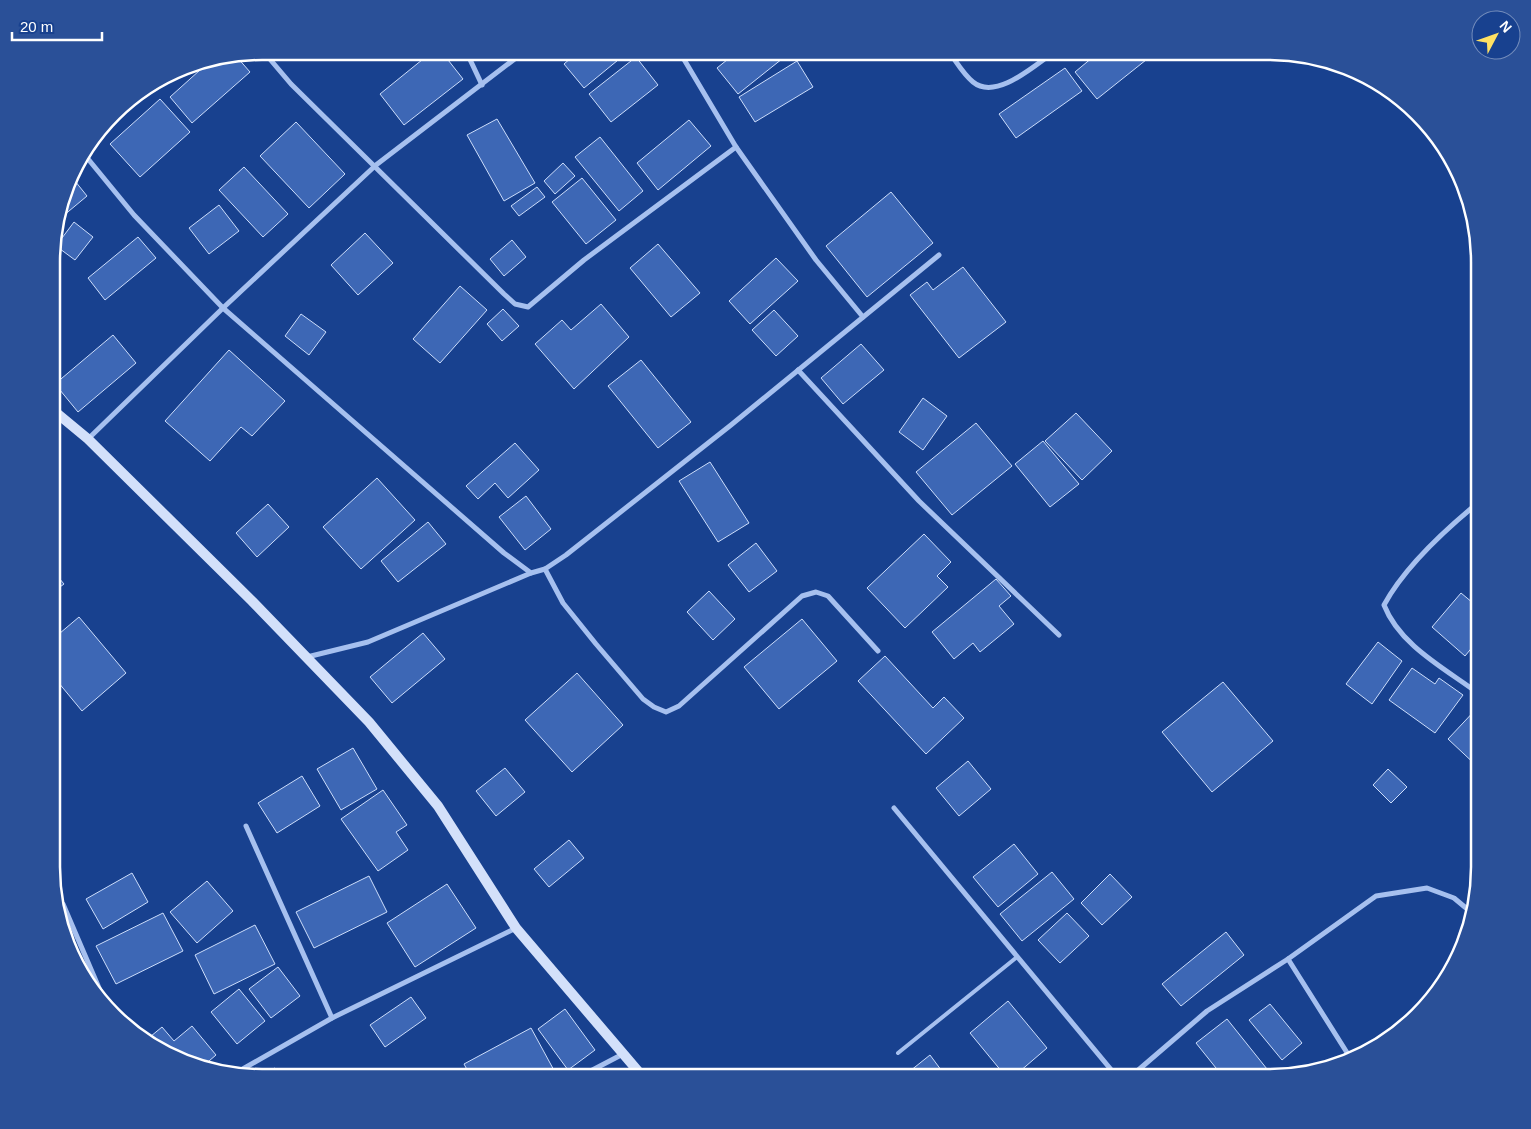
<svg xmlns="http://www.w3.org/2000/svg" width="1531" height="1129" viewBox="0 0 1531 1129" font-family="Helvetica,sans-serif">
<style>
.building{fill:#3d67b5;stroke:#ccddfb}
.lines{fill:none;stroke-linecap:round;stroke-linejoin:round}
.lane{stroke:#a6c0ef;stroke-width:4}
.street{stroke:#a6c0ef;stroke-width:5}
.secondary{stroke:#d3e0fa;stroke-width:10}
.rim{fill:none;stroke:#fff;stroke-width:2.5}
</style>
<rect width="100%" height="100%" fill="#18418f"/>
<g class="building">
<path d="M433,51H441L463,79L404,125L380,94Z"/>
<path d="M579,51H629L584,88L564,64Z"/>
<path d="M709,51H726L713,59Z"/>
<path d="M738,51H792L738,94L717,68Z"/>
<path d="M1099,52H1156L1097,99L1075,72Z"/>
<path d="M236,56L250,72L192,123L170,97L210,61Z"/>
<path d="M636,57L658,85L611,122L589,94Z"/>
<path d="M797,61L813,87L755,122L739,97Z"/>
<path d="M1065,68L1082,91L1016,138L999,114Z"/>
<path d="M160,99L190,132L140,177L110,144Z"/>
<path d="M497,119L535,183L504,201L467,135Z"/>
<path d="M689,120L711,146L658,190L637,163Z"/>
<path d="M296,122L345,174L309,208L260,156Z"/>
<path d="M600,137L643,191L619,211L575,157Z"/>
<path d="M563,163L575,176L555,194L544,181Z"/>
<path d="M244,167L288,214L263,237L219,190Z"/>
<path d="M71,176L87,196L57,221Z"/>
<path d="M582,178L616,220L586,244L552,202Z"/>
<path d="M537,187L545,197L519,216L511,206Z"/>
<path d="M891,192L933,243L867,297L826,246Z"/>
<path d="M219,205L239,231L209,254L189,228Z"/>
<path d="M74,222L93,237L75,260L56,246Z"/>
<path d="M365,233L393,263L358,295L331,265Z"/>
<path d="M138,237L156,258L105,300L88,278Z"/>
<path d="M512,240L526,257L504,276L490,259Z"/>
<path d="M658,244L700,293L671,317L630,268Z"/>
<path d="M776,258L798,281L750,324L729,301Z"/>
<path d="M963,267L1006,322L959,358L910,295L927,282L933,290Z"/>
<path d="M460,286L487,310L440,363L413,339Z"/>
<path d="M601,304L629,337L574,389L535,344L562,320L571,330Z"/>
<path d="M503,309L519,326L502,341L487,324Z"/>
<path d="M774,310L798,336L776,356L752,330Z"/>
<path d="M301,314L326,332L309,355L285,336Z"/>
<path d="M113,335L136,363L78,412L55,384Z"/>
<path d="M861,344L884,370L843,404L821,378Z"/>
<path d="M229,350L285,401L252,436L241,427L210,461L165,421Z"/>
<path d="M641,360L691,422L658,448L608,386Z"/>
<path d="M923,398L947,416L923,450L899,432Z"/>
<path d="M1076,413L1112,451L1082,480L1045,441Z"/>
<path d="M976,423L1012,466L952,515L916,472Z"/>
<path d="M1043,441L1079,484L1050,507L1015,464Z"/>
<path d="M515,443L539,470L508,498L495,483L478,499L466,486Z"/>
<path d="M710,462L749,523L718,542L679,481Z"/>
<path d="M377,478L415,520L361,569L323,527Z"/>
<path d="M526,496L551,529L525,550L499,517Z"/>
<path d="M268,504L289,527L257,557L236,533Z"/>
<path d="M428,522L446,544L398,582L381,561Z"/>
<path d="M924,534L951,562L937,576L948,587L905,628L867,588Z"/>
<path d="M756,543L777,571L749,592L728,565Z"/>
<path d="M53,571L64,584L53,592Z"/>
<path d="M996,579L1011,596L999,606L1014,624L980,652L973,643L954,659L932,632Z"/>
<path d="M709,591L735,619L713,640L687,612Z"/>
<path d="M1461,593L1479,608V639L1465,656L1432,627Z"/>
<path d="M79,617L126,673L82,711L53,676V639Z"/>
<path d="M802,619L837,661L779,709L744,667Z"/>
<path d="M423,633L445,659L392,703L370,677Z"/>
<path d="M1378,642L1402,661L1372,704L1346,684Z"/>
<path d="M885,656L933,708L944,697L964,718L926,754L858,681Z"/>
<path d="M1412,668L1435,684L1439,678L1463,695L1435,733L1389,700Z"/>
<path d="M577,673L623,725L572,772L525,720Z"/>
<path d="M1223,682L1273,741L1212,792L1162,732Z"/>
<path d="M1479,706V768L1448,739Z"/>
<path d="M353,748L377,789L341,810L317,769Z"/>
<path d="M968,761L991,789L959,816L936,788Z"/>
<path d="M505,768L525,792L496,816L476,791Z"/>
<path d="M1388,769L1407,787L1391,803L1373,785Z"/>
<path d="M302,776L320,806L277,833L258,803Z"/>
<path d="M383,790L407,825L396,832L408,850L378,871L341,819Z"/>
<path d="M569,840L584,858L549,887L534,869Z"/>
<path d="M1014,844L1038,874L998,907L973,877Z"/>
<path d="M1052,872L1074,899L1022,941L1000,914Z"/>
<path d="M132,873L148,902L103,929L86,899Z"/>
<path d="M1110,874L1132,897L1102,925L1081,903Z"/>
<path d="M369,876L387,912L314,948L296,912Z"/>
<path d="M207,881L233,911L197,943L170,912Z"/>
<path d="M447,884L476,928L415,967L387,923Z"/>
<path d="M163,913L183,951L116,984L96,946Z"/>
<path d="M1067,913L1089,936L1060,963L1038,940Z"/>
<path d="M255,925L275,964L214,994L195,955Z"/>
<path d="M1226,932L1244,955L1181,1006L1162,984Z"/>
<path d="M278,967L300,996L271,1018L249,989Z"/>
<path d="M239,989L265,1021L237,1044L211,1012Z"/>
<path d="M411,997L426,1018L385,1047L370,1025Z"/>
<path d="M1008,1001L1047,1048L1012,1078H1007L970,1033Z"/>
<path d="M1270,1004L1302,1043L1282,1060L1249,1020Z"/>
<path d="M565,1009L595,1050L568,1070L538,1029Z"/>
<path d="M1227,1019L1267,1069L1257,1078H1224L1196,1043Z"/>
<path d="M192,1026L216,1055L202,1067L189,1064L185,1059L181,1062L145,1041L162,1027L174,1041Z"/>
<path d="M531,1028L556,1074L550,1077H471L464,1064Z"/>
<path d="M930,1055L947,1078H907L905,1075Z"/>
<path d="M275,1068L280,1077H256V1076Z"/>
</g>
<g class="lines">
<path class="lane" d="M898,1053L1017,957"/>
<g class="street">
<path d="M263,51L291,84L504,294L515,304L528,307L584,260L736,147"/>
<path d="M466,51L482,85"/>
<path d="M679,51L736,147L816,260L863,317"/>
<path d="M949,52C956,61 963,74 973,82C996,101 1035,65 1054,52"/>
<path d="M84,154L134,215L223,308L504,553L531,573L545,569L566,555L731,425L939,255"/>
<path d="M798,370L919,501L1059,635"/>
<path d="M88,439L223,308L376,165L525,51"/>
<path d="M1479,502C1446,529 1404,568 1384,605C1400,646 1446,669 1479,694"/>
<path d="M545,569L563,603L596,644L643,699L654,707L666,712L679,706L802,596L816,592L828,596L878,651"/>
<path d="M307,657L368,642L531,573"/>
<path d="M894,808L1118,1078"/>
<path d="M246,826L332,1018"/>
<path d="M63,904L105,1002"/>
<path d="M1288,959L1351,1059"/>
<path d="M234,1074L332,1018L516,928"/>
<path d="M579,1077L623,1054"/>
<path d="M1129,1078L1207,1011L1288,959L1376,896L1427,888L1454,898L1472,913"/>
</g>
<path class="secondary" d="M53,410L88,439L252,601L369,722L438,806L516,928L643,1077"/>
</g>
<path d="M0 0H1531V1129H0ZM262 60H1269A202 202 0 0 1 1471 262V867A202 202 0 0 1 1269 1069H262A202 202 0 0 1 60 867V262A202 202 0 0 1 262 60Z" fill="#2a5098" fill-rule="evenodd"/>
<path class="rim" d="M262 60H1269A202 202 0 0 1 1471 262V867A202 202 0 0 1 1269 1069H262A202 202 0 0 1 60 867V262A202 202 0 0 1 262 60Z"/>
<g transform="translate(1496 35) rotate(49)"><circle r="24" fill="#18418f" stroke="#748dbc"/>
<path d="M0-4L9 19L0 12L-9 19Z" fill="#ffe163"/>
<text y="-8" font-size="14" font-weight="bold" text-anchor="middle" fill="#ffffff">N</text>
</g>
<path d="M12 32v8h90v-8" fill="none" stroke="#ffffff" stroke-width="2.5"/>
<text x="20" y="32" font-size="15" fill="#ffffff" stroke="#18418f" stroke-width="4" paint-order="stroke">20 m</text>
</svg>
